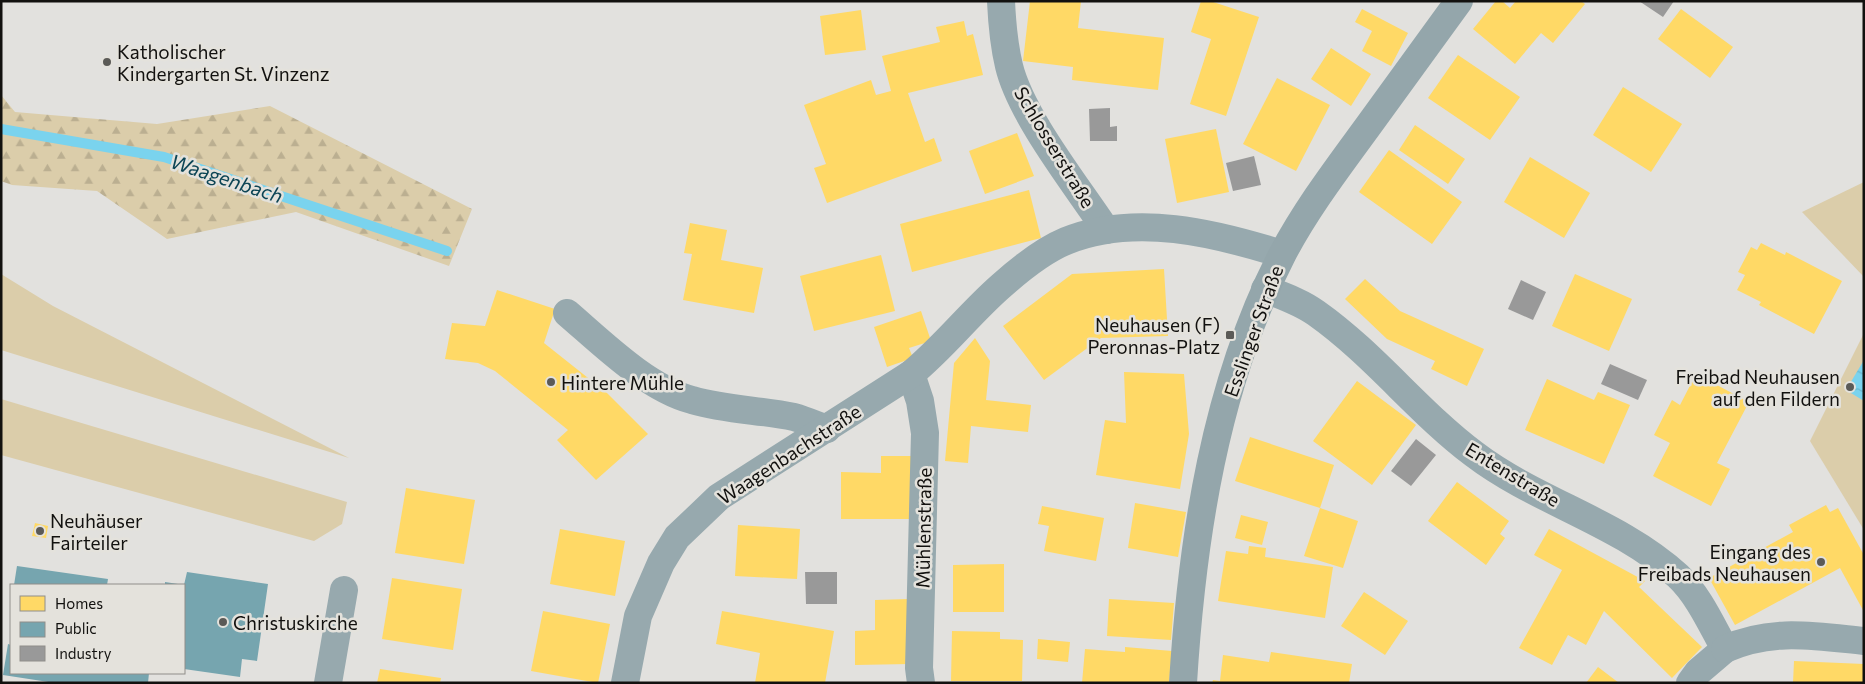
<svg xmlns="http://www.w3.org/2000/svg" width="1865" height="684" viewBox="0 0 1865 684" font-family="Commissioner,sans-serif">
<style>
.grass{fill:#dbcdaa}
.forest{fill:url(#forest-firs)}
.water{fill:url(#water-ripples)}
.homes{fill:#ffd966}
.public{fill:#76a5af}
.industry{fill:#999}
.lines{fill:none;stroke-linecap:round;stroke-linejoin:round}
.stream{stroke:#7ad3ee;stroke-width:10}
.street{stroke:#97a9ae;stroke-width:28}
.secondary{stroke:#94a6ab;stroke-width:28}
.poi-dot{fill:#5b5a57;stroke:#e4e2dc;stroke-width:2}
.labels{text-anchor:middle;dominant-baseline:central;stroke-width:5;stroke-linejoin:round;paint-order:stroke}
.poi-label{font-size:19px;fill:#12110f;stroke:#e4e2dc;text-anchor:start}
.street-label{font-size:19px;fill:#12110f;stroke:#e4e2dc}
.water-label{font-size:20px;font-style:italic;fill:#0d4555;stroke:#e4e2dc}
</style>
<defs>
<pattern id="forest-firs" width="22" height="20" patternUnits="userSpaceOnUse" patternTransform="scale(1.25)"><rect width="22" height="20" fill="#dbcdaa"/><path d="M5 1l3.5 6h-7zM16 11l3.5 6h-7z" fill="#bbaf91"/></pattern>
<pattern id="water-ripples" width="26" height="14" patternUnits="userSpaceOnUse" patternTransform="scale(1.25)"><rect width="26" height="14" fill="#7ad3ee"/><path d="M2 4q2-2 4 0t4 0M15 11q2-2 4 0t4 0" fill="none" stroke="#68b4cb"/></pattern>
</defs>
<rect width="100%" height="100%" fill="#e2e1de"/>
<g class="grass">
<path d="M1864,182V277L1802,212Z"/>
<path d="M1,274L53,306L349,458L1,350Z"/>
<path d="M1864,333V530L1810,441Z"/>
<path d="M1,399L347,502L342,524L314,541L1,455Z"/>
</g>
<path class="forest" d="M1,95L15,112L157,124L270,106L472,209L449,266L296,212L167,239L97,191L12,185L1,181Z"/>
<path class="water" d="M1864,360V401L1846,390Z"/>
<g class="homes">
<path d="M1030,1H1081L1078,28L1164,38L1158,90L1072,80L1073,67L1023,61Z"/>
<path d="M1201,1H1210L1259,17L1226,116L1190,104L1211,39L1191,32Z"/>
<path d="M1496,1H1502L1510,8L1516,1H1581L1585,4L1553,43L1541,33L1515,64L1473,29Z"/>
<path d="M1362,9L1408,33L1391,66L1362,51L1372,31L1355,22Z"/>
<path d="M1681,9L1733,47L1710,78L1658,39Z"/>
<path d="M861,10L866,50L825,55L820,16Z"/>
<path d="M964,21L967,36L973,34L983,75L908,93L925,142L934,138L942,161L827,203L814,168L826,164L804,105L871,80L876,95L891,91L882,56L940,42L936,27Z"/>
<path d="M1331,48L1371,74L1351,106L1311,79Z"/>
<path d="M1458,55L1520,97L1490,140L1428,98Z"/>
<path d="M1277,78L1330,105L1296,171L1243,144Z"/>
<path d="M1623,87L1682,124L1651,172L1593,135Z"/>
<path d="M1415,125L1465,159L1448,184L1399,150Z"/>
<path d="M1216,129L1229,192L1177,203L1165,139Z"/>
<path d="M1017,133L1034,176L985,194L969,151Z"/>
<path d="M1389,150L1462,202L1432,244L1359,192Z"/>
<path d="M1530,157L1590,193L1564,238L1504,202Z"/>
<path d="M1029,190L1041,238L912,272L900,224Z"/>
<path d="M690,223L727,230L721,260L763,268L754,313L683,300L692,254L684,253Z"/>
<path d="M1761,243L1785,255L1786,252L1842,281L1814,334L1759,305L1761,302L1737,290L1745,275L1738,272L1751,247L1757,250Z"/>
<path d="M881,255L895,311L814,331L800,276Z"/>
<path d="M1164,269L1168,336L1101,338L1044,380L1003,326L1072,274Z"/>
<path d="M1575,274L1632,299L1609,351L1552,326Z"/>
<path d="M1365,279L1400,311L1484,349L1467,386L1431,369L1435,361L1387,339L1345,299Z"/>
<path d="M497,290L555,309L544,343L607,393L648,434L596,480L557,440L568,430L495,371L478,363L445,359L452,323L485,326Z"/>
<path d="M921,311L931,341L909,348L913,358L887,367L874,327Z"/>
<path d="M975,338L990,361L986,400L1031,405L1028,432L971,426L968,463L945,461L954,363Z"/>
<path d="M1124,372L1184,374L1189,434L1180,489L1096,475L1105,420L1126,423Z"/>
<path d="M1696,374L1749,402L1717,463L1730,469L1711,506L1653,476L1670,443L1654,435L1672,400L1680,405Z"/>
<path d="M1547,379L1594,400L1598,392L1630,405L1604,464L1525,430Z"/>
<path d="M1357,381L1416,425L1372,485L1313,441Z"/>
<path d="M1250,437L1334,465L1320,508L1235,481Z"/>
<path d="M881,456H916V519H841V472L881,473Z"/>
<path d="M1457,482L1509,521L1500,534L1505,538L1486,565L1428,521Z"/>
<path d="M406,488L475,500L464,564L395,553Z"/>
<path d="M1135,503L1186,512L1178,557L1128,548Z"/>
<path d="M1826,505L1830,512L1838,508L1864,555V612L1840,568L1735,625L1709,578L1793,532L1789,525Z"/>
<path d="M1042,506L1104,518L1096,561L1044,551L1049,526L1038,524Z"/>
<path d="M1320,508L1358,521L1343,568L1304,556Z"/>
<path d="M1241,515L1268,522L1262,545L1235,538Z"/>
<path d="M35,523L48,526L46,538L32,536Z"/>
<path d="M738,525L800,529L797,579L735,576Z"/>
<path d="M560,529L625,541L615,596L550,584Z"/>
<path d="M1549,529L1645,581L1639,587L1702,647L1672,678L1604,611L1586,645L1568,635L1552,665L1519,648L1562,570L1534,555Z"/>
<path d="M1249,546L1266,548L1265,557L1333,567L1325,618L1218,601L1226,551L1248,554Z"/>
<path d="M1004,564V612H953V565Z"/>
<path d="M392,578L462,589L453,650L382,639Z"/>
<path d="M1364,592L1408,621L1385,655L1341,626Z"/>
<path d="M909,599L910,664L855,665V631L875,630V600Z"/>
<path d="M1109,599L1174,603L1171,640L1107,636Z"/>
<path d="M543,611L610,624L598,683L531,671Z"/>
<path d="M722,611L834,631L825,683H755L760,653L716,644Z"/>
<path d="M952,631L1000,632V639L1023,640L1022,681H951Z"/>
<path d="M1038,639L1070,642L1068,662L1037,659Z"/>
<path d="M1125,647L1172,651L1169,683H1082L1085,649L1125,652Z"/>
<path d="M1271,652L1352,664L1349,683H1212L1213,680L1220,681L1223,655L1269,662Z"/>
<path d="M1794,661L1864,664V683H1793Z"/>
<path d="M1598,667L1619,683H1586Z"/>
<path d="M380,669L441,678L440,683H377Z"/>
</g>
<g class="public">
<path d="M17,566L108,579L107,585H14Z"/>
<path d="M187,572L268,584L257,661L242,659L240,677L184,669V585Z"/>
<path d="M165,582L178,584V585H165Z"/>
<path d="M8,644L11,645V673H149L148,683H55L3,675Z"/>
</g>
<g class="industry">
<path d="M1639,1H1674L1663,17Z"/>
<path d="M1110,108V127L1117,126V141H1090L1089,109Z"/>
<path d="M1254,156L1261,185L1233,191L1226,163Z"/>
<path d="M1521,280L1546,292L1533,320L1508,309Z"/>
<path d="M1610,364L1647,380L1638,400L1601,384Z"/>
<path d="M1416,439L1436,455L1411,486L1391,471Z"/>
<path d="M805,572H837V604H806Z"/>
</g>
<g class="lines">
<path class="stream" d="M1,129L164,157L447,251"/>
<g class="street">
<path d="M1001,1C1002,23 1004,45 1009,66C1021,116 1077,186 1106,230"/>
<path d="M1265,289C1283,296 1301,302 1316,313C1374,354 1418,412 1474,454C1537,502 1619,522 1678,576C1699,596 1711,624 1725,649L1698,672L1690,683"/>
<path d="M567,313C602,343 647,388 692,400C726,410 760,410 794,417C805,420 816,425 827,429"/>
<path d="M911,374L920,401L925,433L919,668L921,683"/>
<path d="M1725,649C1772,628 1814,636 1864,641"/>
<path d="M328,683L344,590"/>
<path d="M625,683L638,616L661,563L677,537L719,497L911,374C944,347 969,314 1001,286C1020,269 1042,251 1066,241C1135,213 1215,233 1282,254"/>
</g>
<path class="secondary" d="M1183,683C1192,538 1215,385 1282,255C1305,211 1336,170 1366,129C1397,87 1428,44 1459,1"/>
</g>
<g class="poi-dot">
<circle cx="107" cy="62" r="5"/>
<rect x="1225" y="330" width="10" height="10" rx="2.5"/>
<circle cx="551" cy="382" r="5"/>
<circle cx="1850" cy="387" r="5"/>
<circle cx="40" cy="531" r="5"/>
<circle cx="1821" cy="562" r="5"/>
<circle cx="223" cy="622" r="5"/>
</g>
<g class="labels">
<g class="poi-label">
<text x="117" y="51">Katholischer<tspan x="117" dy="22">Kindergarten St. Vinzenz</tspan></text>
<text x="1220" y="324" text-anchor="end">Neuhausen (F)<tspan x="1220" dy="22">Peronnas-Platz</tspan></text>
<text x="1840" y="376" text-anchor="end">Freibad Neuhausen<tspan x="1840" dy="22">auf den Fildern</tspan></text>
<text x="561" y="382">Hintere Mühle</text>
<text x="50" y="520">Neuhäuser<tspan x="50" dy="22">Fairteiler</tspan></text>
<text x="1811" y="551" text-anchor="end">Eingang des<tspan x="1811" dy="22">Freibads Neuhausen</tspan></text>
<text x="233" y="622">Christuskirche</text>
</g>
<g class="street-label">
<text transform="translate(1055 147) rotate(59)">Schlosserstraße</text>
<text transform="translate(1253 331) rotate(-70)">Esslinger Straße</text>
<text transform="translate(789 454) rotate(-33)">Waagenbachstraße</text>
<text transform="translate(1513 474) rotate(31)">Entenstraße</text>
<text transform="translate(923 528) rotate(-89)">Mühlenstraße</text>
</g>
<g class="water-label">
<text transform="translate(227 178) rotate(18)">Waagenbach</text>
</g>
</g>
<rect width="1865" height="684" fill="none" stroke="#12110f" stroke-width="5"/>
<rect x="10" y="584" width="175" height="90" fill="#e4e2dc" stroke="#908e8a"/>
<rect x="20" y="596" width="25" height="15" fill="#ffd966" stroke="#908e8a"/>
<text x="55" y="609" font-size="15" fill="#12110f">Homes</text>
<rect x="20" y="622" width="25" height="15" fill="#76a5af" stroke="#908e8a"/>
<text x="55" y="634" font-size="15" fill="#12110f">Public</text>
<rect x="20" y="646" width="25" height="15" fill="#999999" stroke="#908e8a"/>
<text x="55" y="659" font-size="15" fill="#12110f">Industry</text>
</svg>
